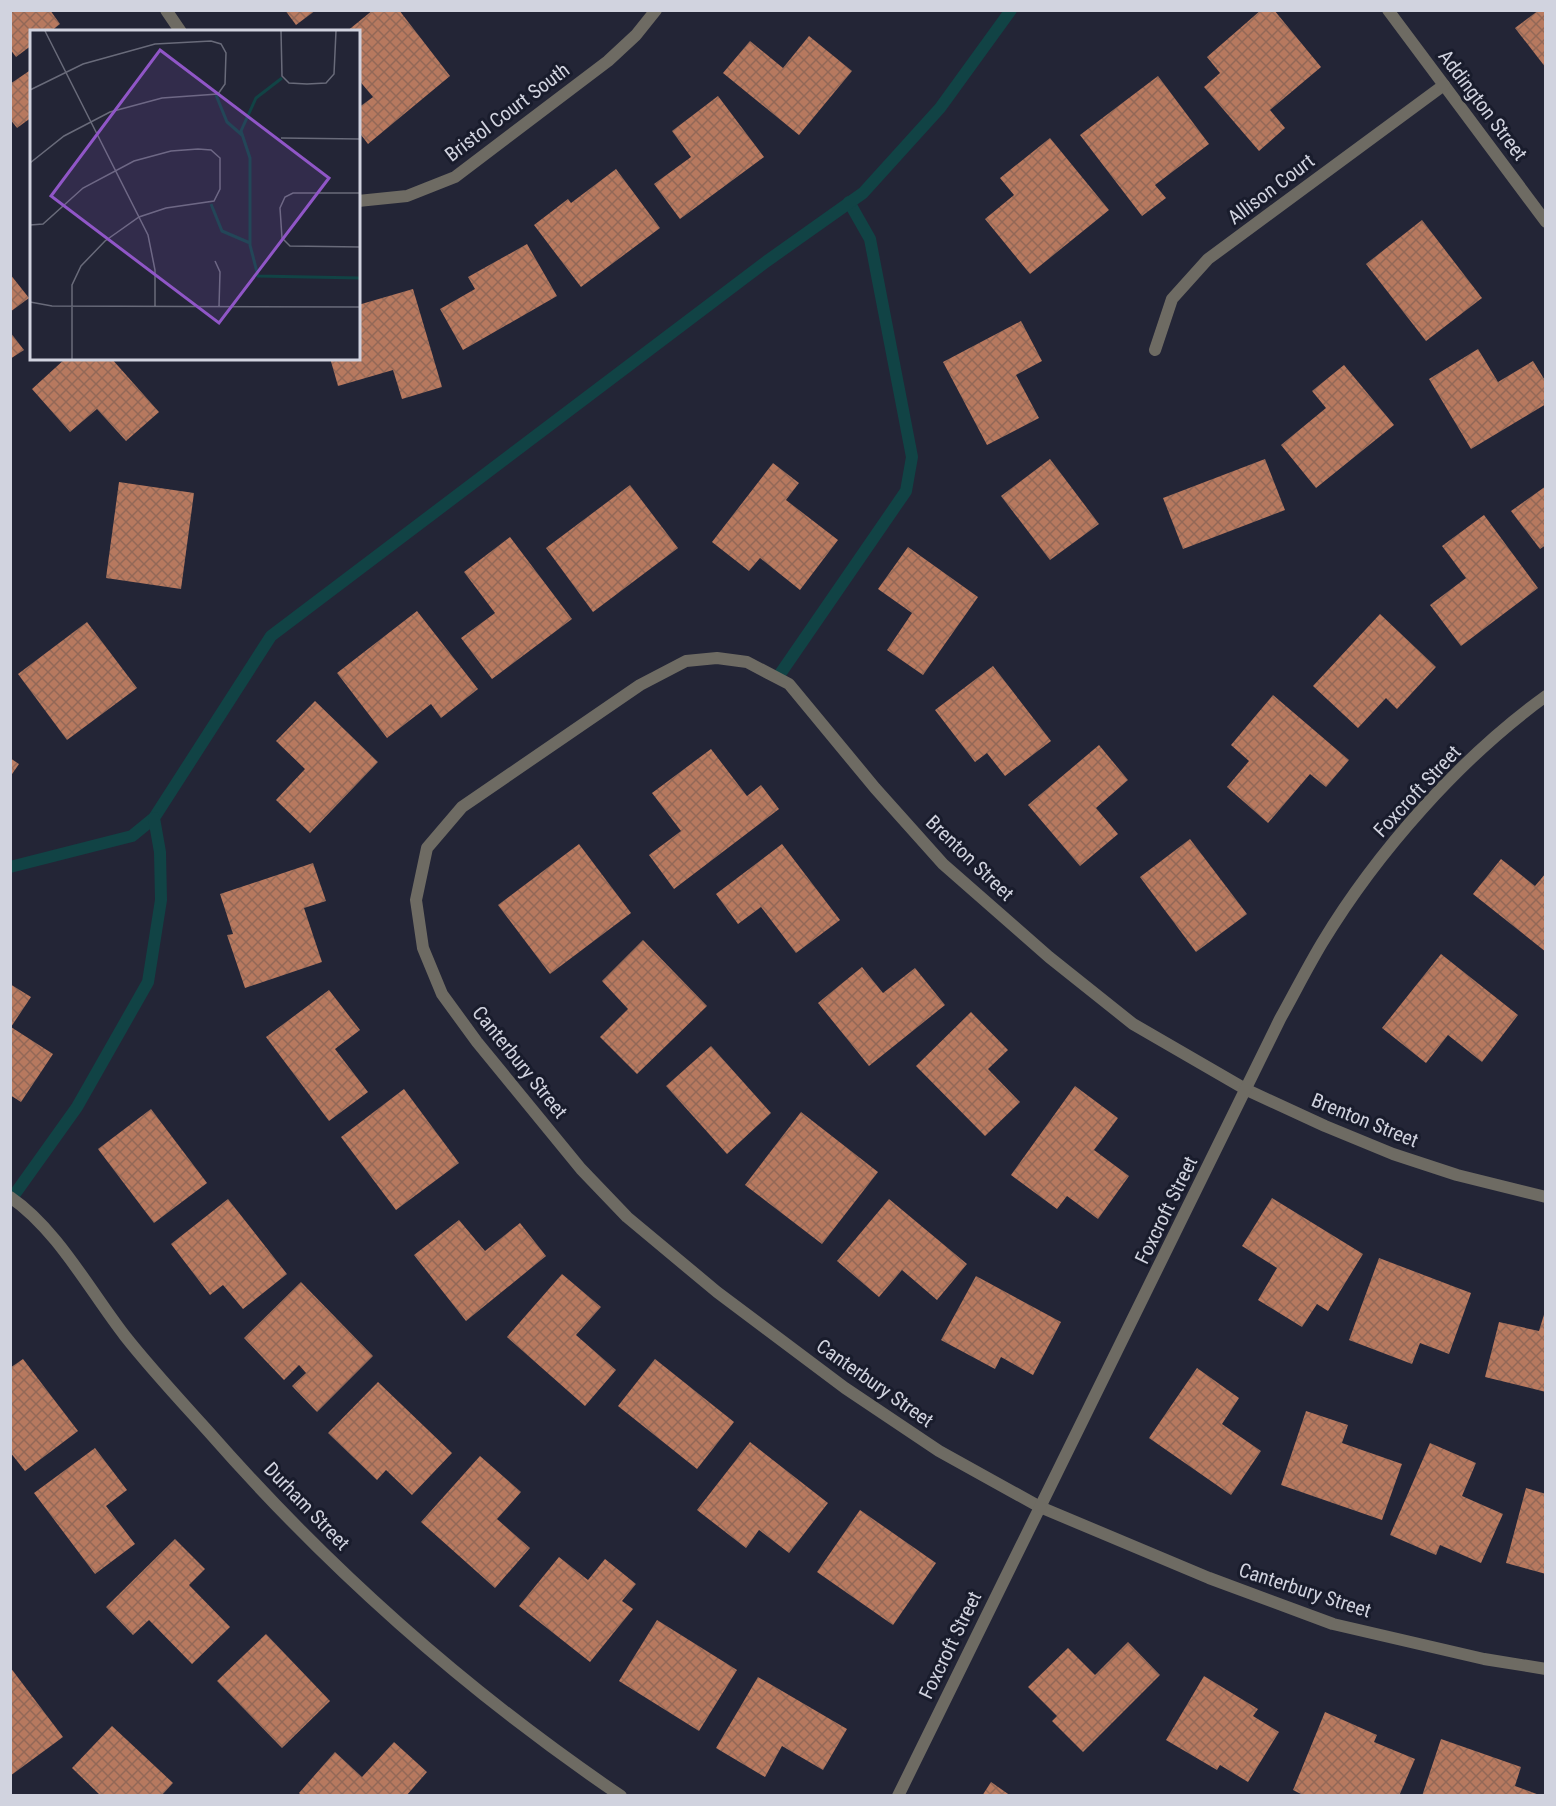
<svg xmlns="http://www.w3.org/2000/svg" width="1556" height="1806" viewBox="0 0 1556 1806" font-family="'Roboto Condensed',sans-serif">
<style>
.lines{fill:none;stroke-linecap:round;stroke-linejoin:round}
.stream{stroke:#114345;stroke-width:12}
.building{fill:url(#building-cross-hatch)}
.minor{stroke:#6e6b63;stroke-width:12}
.labels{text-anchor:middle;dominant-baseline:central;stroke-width:6;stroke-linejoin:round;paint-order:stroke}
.street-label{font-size:20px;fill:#d1d3df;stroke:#191c2c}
.inset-river{fill:none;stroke:#114345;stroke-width:3}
.inset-road{fill:none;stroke:#696b7a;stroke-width:1.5}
.view{fill:#9056c7;fill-opacity:0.15;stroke:#9056c7;stroke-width:3}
.inset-edge{fill:none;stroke:#d1d3df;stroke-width:3}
</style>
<defs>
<pattern id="building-cross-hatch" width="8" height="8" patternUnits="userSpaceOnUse" patternTransform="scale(1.5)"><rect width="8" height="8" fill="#b7795f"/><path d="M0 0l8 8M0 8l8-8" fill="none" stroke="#936857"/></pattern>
</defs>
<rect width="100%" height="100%" fill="#232536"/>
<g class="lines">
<g class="stream">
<path d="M778,677L906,491L912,457L870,239L849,202"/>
<path d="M10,867L132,836L154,818L271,636L767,261L863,193L940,108L1011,10"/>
<path d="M12,1198L77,1107L148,982L161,900L160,852L154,818"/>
</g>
</g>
<g class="building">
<path d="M10,10H50L60,24L50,32H32V45L16,57L10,49Z"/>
<path d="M285,10H316L296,25Z"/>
<path d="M373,10H399L450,76L368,144L358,131V108L373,97L358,79V32H346Z"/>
<path d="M1261,10H1274L1321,67L1270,110L1285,128L1259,151L1204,87L1220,73L1207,57Z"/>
<path d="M1539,10H1546V68L1515,28Z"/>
<path d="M809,36L852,71L799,135L723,73L750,41L783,68Z"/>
<path d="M32,69V117L17,128L10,119V84Z"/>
<path d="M1158,76L1209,144L1155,185L1166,198L1142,216L1080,135Z"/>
<path d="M718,96L764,157L680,219L654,184L691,157L672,131Z"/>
<path d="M1050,138L1109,210L1030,274L985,219L1014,195L1000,178Z"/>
<path d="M616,169L660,228L581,287L534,225L568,199L571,203Z"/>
<path d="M1422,220L1482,298L1426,341L1366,264Z"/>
<path d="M527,244L557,296L463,350L440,309L475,289L468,277Z"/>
<path d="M10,274L29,298L10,312Z"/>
<path d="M413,289L442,387L402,399L393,370L338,386L330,358H358V305Z"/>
<path d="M1021,321L1042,361L1016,375L1039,418L987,445L943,362Z"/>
<path d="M10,332L24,350L10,359Z"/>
<path d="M1478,349L1498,382L1533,361L1546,382V404L1471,449L1429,379Z"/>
<path d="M66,358H111L159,412L126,441L97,409L70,432L32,389Z"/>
<path d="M1344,365L1394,425L1316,488L1281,445L1326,408L1312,391Z"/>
<path d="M1050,459L1099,524L1050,560L1001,496Z"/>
<path d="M1265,459L1285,510L1183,549L1163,498Z"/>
<path d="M773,463L799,483L786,500L838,540L800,590L760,558L749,571L712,542Z"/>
<path d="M119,482L194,493L181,589L106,578Z"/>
<path d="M630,485L678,548L593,612L546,548Z"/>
<path d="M1546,486V545L1540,549L1511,511Z"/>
<path d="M1484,515L1538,588L1461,646L1430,605L1466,578L1442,546Z"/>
<path d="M510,537L572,619L492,679L461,638L495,613L464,572Z"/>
<path d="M908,547L978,597L923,675L887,650L912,613L878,589Z"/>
<path d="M417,611L478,689L441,718L431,704L387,738L337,673Z"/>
<path d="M1380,614L1436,667L1397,709L1386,698L1358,728L1313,686Z"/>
<path d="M87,622L137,688L67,740L18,674Z"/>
<path d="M993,666L1051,741L1005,776L987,753L975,762L935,710Z"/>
<path d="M1273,695L1349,760L1326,787L1310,774L1268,823L1227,787L1249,761L1231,745Z"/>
<path d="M315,701L378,762L310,833L276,800L305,769L276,741Z"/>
<path d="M1099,745L1128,780L1096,808L1118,834L1080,866L1028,805Z"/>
<path d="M711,749L747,796L761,785L779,809L674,889L649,855L681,831L652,793Z"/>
<path d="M10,758L19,764L10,777Z"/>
<path d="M1190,839L1247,914L1196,952L1140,877Z"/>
<path d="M579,844L631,913L550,974L498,905Z"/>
<path d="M782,844L840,920L796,953L761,907L738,924L716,894Z"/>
<path d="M1501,859L1535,886L1546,873V952L1473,894Z"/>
<path d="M313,863L326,901L304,908L322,962L245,988L227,935L233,934L220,894Z"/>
<path d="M643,940L707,1006L637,1074L600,1037L628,1009L602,981Z"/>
<path d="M1441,954L1518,1015L1482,1062L1448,1035L1426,1063L1382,1028Z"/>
<path d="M862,967L883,993L915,968L945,1005L869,1066L818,1003Z"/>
<path d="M10,984L31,997L11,1027L53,1054L21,1102L10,1095Z"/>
<path d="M329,990L360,1030L335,1049L368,1092L329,1121L266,1037Z"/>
<path d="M971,1012L1008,1050L988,1069L1020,1102L985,1136L916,1066Z"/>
<path d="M711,1046L771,1113L727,1154L666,1086Z"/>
<path d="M1075,1086L1118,1118L1094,1150L1129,1176L1098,1219L1067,1196L1057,1209L1011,1175Z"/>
<path d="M404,1089L459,1163L396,1210L341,1137Z"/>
<path d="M151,1109L207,1183L154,1223L98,1149Z"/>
<path d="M801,1112L878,1172L822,1244L745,1185Z"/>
<path d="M1272,1198L1363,1254L1328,1311L1317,1304L1302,1327L1258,1300L1277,1268L1242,1246Z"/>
<path d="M228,1199L287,1274L243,1309L223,1285L210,1295L171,1244Z"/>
<path d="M889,1199L967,1264L937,1300L902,1270L879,1297L837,1261Z"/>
<path d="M459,1220L485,1251L520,1223L546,1256L466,1321L414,1255Z"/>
<path d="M1379,1258L1471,1293L1449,1354L1420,1343L1412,1364L1349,1340Z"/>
<path d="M562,1274L601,1307L576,1335L616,1370L585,1406L507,1337Z"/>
<path d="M976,1276L1061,1322L1033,1375L1001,1357L995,1369L941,1340Z"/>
<path d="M301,1282L373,1356L317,1412L292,1386L306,1373L299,1365L284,1380L244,1338Z"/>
<path d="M1546,1308V1392L1485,1377L1499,1322L1539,1331Z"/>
<path d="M23,1359L78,1431L25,1471L10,1452V1368Z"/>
<path d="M655,1359L734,1422L697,1469L618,1406Z"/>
<path d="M1197,1368L1239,1398L1222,1424L1261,1451L1231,1495L1149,1438Z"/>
<path d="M378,1382L452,1453L412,1495L386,1470L377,1480L328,1433Z"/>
<path d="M1306,1411L1348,1425L1342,1443L1402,1464L1382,1520L1281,1485Z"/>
<path d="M750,1442L828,1503L789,1553L759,1530L746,1548L697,1510Z"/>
<path d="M1430,1443L1476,1463L1462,1496L1503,1514L1481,1563L1440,1545L1436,1555L1390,1535Z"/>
<path d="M95,1448L127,1490L106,1506L135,1544L95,1574L34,1493Z"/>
<path d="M480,1456L521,1492L497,1519L530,1548L495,1588L421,1522Z"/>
<path d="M1526,1488L1546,1494V1574L1506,1563Z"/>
<path d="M860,1510L936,1563L893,1625L817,1572Z"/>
<path d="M175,1539L205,1569L189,1585L230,1627L192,1664L149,1620L133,1635L106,1607Z"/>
<path d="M559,1557L588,1580L605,1559L636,1584L622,1601L633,1609L590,1662L519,1606Z"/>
<path d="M657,1620L737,1670L699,1731L619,1681Z"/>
<path d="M266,1634L330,1701L282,1748L217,1681Z"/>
<path d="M1128,1642L1160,1675L1083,1752L1052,1721L1057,1716L1028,1687L1068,1648L1095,1675Z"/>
<path d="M10,1667L63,1737L10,1776Z"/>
<path d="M1204,1676L1258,1709L1253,1716L1279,1732L1248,1782L1220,1765L1217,1770L1166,1740Z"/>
<path d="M758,1677L847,1729L823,1770L782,1746L765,1777L716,1748Z"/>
<path d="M1325,1712L1377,1735L1374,1742L1415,1759L1399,1796H1305L1293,1790Z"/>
<path d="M112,1726L173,1783L161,1796H101L72,1768Z"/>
<path d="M1441,1739L1521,1767L1515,1786L1542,1796H1422Z"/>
<path d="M394,1742L427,1772L406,1796H302L299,1793L335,1752L362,1777Z"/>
<path d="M991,1782L1011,1796H982Z"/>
</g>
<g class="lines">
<g class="minor">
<path d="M166,10L181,32"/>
<path d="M1388,10L1546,222"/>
<path d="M358,201L407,196L455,177L608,61L636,35L656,10"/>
<path d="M1155,350L1172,299L1208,259L1444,85"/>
<path d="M10,1197C57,1229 90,1291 125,1336C151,1369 180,1400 208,1431C329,1569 469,1693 621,1796"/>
<path d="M1546,1197L1457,1175L1393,1154L1325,1126L1247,1090L1133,1024L1049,957L943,864L875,788L789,684L747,662L717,658L686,661L640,685L462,807L427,848L416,900L423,948L442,994L477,1042L581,1169L627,1217L717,1292L845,1388L939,1451L1040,1507L1209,1578L1333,1624L1484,1659L1546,1669"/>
<path d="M898,1796L1280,1019C1294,994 1307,968 1322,943C1377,852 1460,758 1546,696"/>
</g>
</g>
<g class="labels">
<g class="street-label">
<text transform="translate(1483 105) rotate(53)">Addington Street</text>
<text transform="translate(507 112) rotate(-37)">Bristol Court South</text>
<text transform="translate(1271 189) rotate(-37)">Allison Court</text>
<text transform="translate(1417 791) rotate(-47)">Foxcroft Street</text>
<text transform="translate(970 858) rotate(44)">Brenton Street</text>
<text transform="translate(520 1062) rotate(51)">Canterbury Street</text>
<text transform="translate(1365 1120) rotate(22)">Brenton Street</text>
<text transform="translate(1166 1210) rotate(-64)">Foxcroft Street</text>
<text transform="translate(875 1383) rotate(35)">Canterbury Street</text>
<text transform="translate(307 1506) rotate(46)">Durham Street</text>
<text transform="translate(1305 1590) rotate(18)">Canterbury Street</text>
<text transform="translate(950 1645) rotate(-64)">Foxcroft Street</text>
</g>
</g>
<g transform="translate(30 30)">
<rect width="330" height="330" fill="#232536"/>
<path class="inset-river" d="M252,48L226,68L211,101L220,128V215L228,246L330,248M186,65L197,92L212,105M181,174L192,201L220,213"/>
<path class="inset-road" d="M15,1L118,205L125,240V276M251,1L252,46L259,53L277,54L296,53L304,44L306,1M0,60L53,34L125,14L181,11L191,14L196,23L195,54L188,64L132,68L80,82L34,106L0,133M251,108L330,109M330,163H263L255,167L250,178L252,208L260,216L330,217M0,195L13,194L53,158L104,131L141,121L168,119L181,120L190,128V159L184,171L136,178L109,187L75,211L51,236L42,255V329M185,231L190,242L189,277M0,272L22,276L330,277"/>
<path class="view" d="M130,20L299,148L189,293L21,166Z"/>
<rect width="330" height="330" class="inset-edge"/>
</g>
<rect width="1556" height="1806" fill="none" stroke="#d1d3df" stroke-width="24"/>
</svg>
